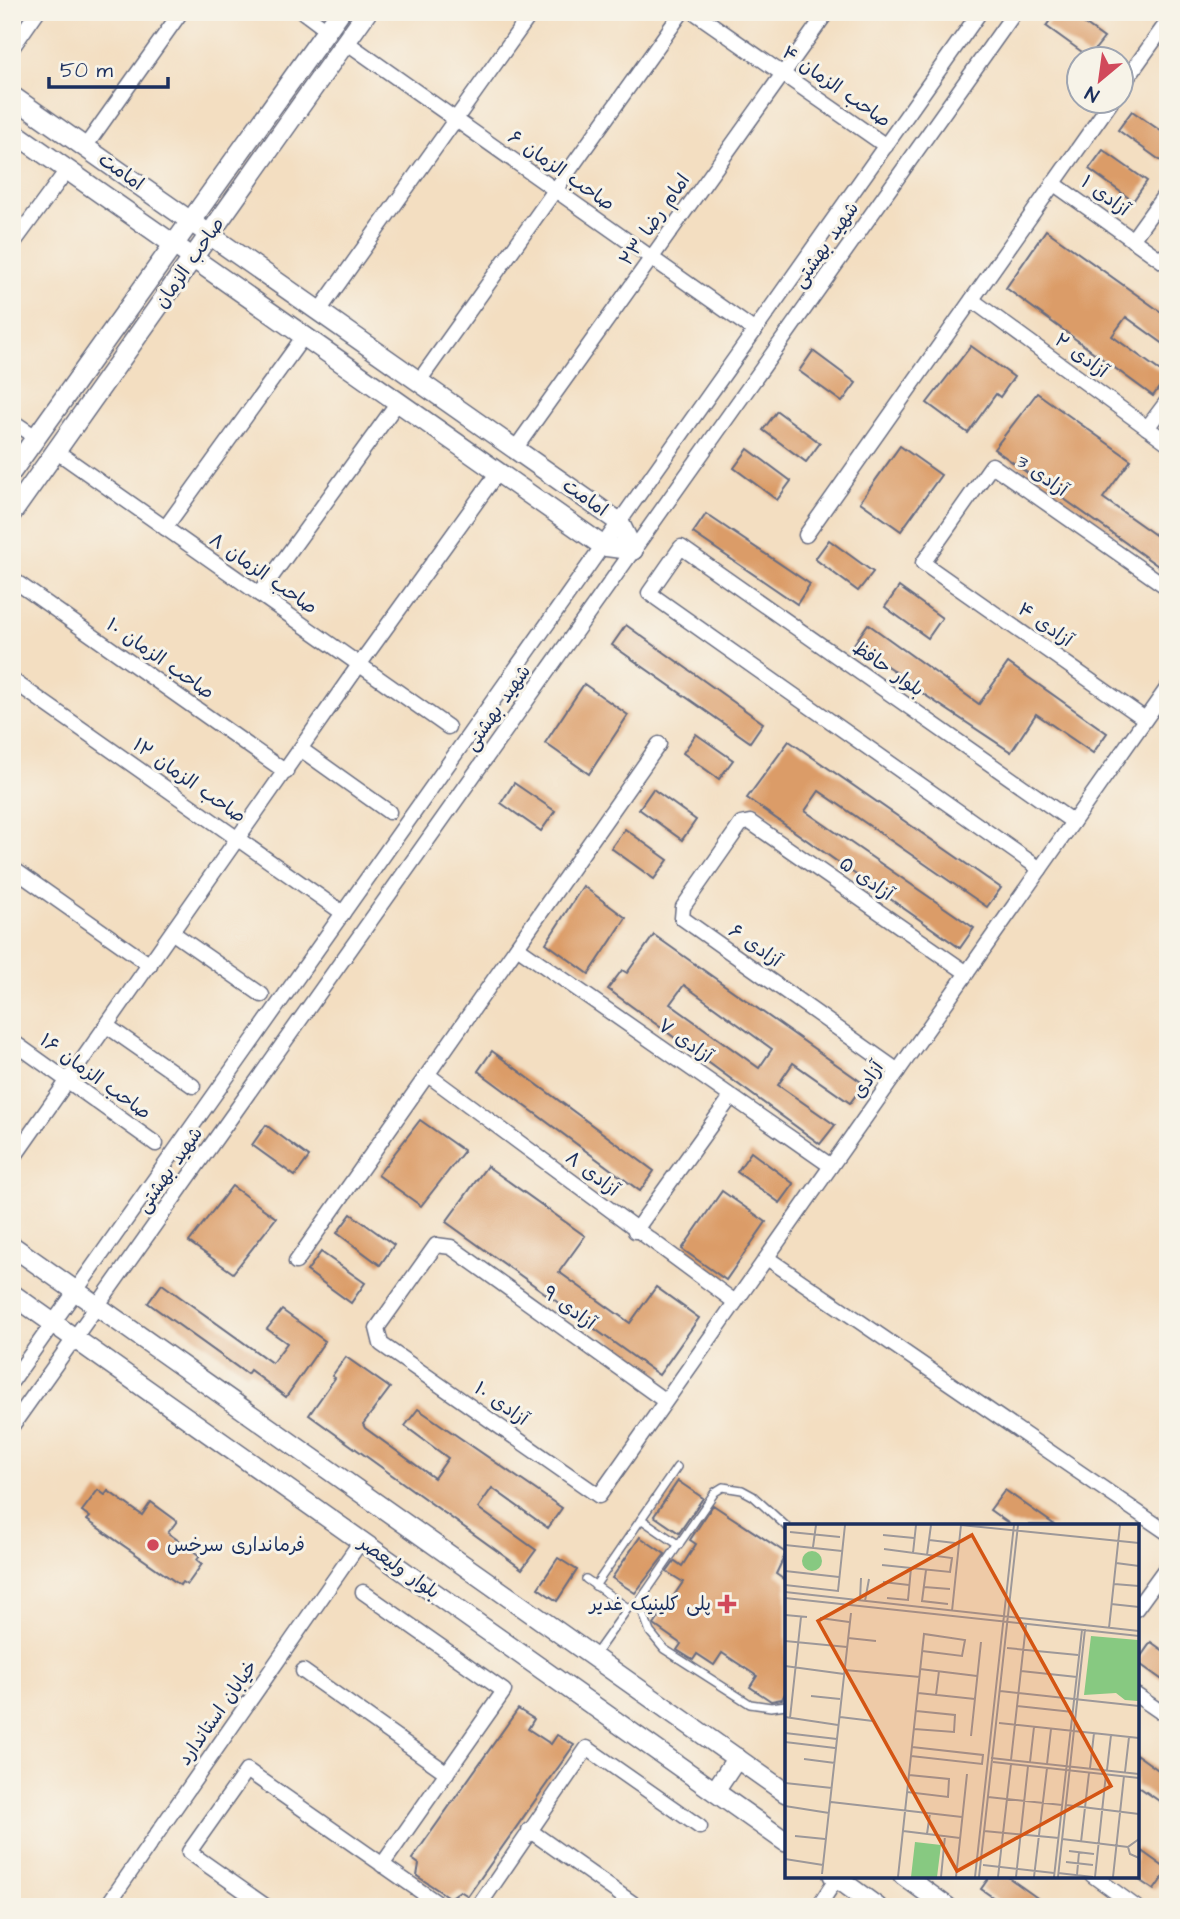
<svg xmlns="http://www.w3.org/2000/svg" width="1180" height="1919" viewBox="0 0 1180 1919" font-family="'Architects Daughter','Playpen Sans Arabic',sans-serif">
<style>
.building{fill:#db9c67;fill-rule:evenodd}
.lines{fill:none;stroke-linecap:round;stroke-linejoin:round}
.lane-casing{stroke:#676c81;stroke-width:10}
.street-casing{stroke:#676c81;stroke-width:17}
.secondary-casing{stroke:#676c81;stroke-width:22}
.lane{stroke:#fff;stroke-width:7}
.street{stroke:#fff;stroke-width:14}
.secondary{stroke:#fff;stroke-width:19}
.poi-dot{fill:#d1495b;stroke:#f7f3e8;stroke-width:2.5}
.labels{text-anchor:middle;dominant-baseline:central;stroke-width:6;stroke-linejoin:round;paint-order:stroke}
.street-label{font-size:19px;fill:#1b2f5e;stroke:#f7f3e8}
.poi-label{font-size:19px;fill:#1b2f5e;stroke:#f7f3e8;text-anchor:start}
.inset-road{fill:none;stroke:#9d9899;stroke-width:2}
.view{fill:#d45514;fill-opacity:0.15;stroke:#d45514;stroke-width:3.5}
.inset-edge{fill:none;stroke:#1b2f5e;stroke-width:3.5}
</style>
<rect width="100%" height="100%" fill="#f7f3e8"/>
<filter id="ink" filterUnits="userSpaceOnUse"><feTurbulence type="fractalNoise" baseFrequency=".0143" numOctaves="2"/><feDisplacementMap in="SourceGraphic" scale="14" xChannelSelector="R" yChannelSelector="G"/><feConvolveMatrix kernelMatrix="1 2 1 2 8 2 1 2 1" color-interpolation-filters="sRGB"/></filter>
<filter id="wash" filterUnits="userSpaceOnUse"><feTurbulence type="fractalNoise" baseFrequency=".00686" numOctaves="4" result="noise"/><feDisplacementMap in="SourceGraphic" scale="28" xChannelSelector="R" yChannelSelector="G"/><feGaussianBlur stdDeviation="1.57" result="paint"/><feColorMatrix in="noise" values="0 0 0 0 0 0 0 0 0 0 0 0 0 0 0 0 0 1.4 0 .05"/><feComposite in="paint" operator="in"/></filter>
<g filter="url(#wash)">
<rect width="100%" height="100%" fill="#f3dec1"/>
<g id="blocks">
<g class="building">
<path d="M1056,12H1068L1104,38L1089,57L1046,26Z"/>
<path d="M1132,111L1168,136V153L1161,161L1118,130Z"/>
<path d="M1103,150L1147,181L1133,201L1089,169Z"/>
<path d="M1046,230L1168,317V347L1126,317L1112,336L1167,376L1153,396L1006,288Z"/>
<path d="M971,346L1014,377L1000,397L996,394L968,433L927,403Z"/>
<path d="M813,351L856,383L842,402L799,371Z"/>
<path d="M1037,393L1131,460L1103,498L1168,544V573L994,449Z"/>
<path d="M777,411L820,443L806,462L763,430Z"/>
<path d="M900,446L941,475L901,531L860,502Z"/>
<path d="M748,449L791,481L777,500L734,468Z"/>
<path d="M706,514L810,584L797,604L693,533Z"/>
<path d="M829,540L873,572L858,591L815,559Z"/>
<path d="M899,587L942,618L928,638L885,607Z"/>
<path d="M868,624L979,704L1008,663L1107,733L1093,753L1036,714L1011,752L910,685L912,683L854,644Z"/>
<path d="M626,625L763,723L750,742L612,645Z"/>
<path d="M584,684L628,715L589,774L545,743Z"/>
<path d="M696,734L733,760L719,779L683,753Z"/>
<path d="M789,741L1001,888L987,907L819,791L805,811L974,928L960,948L747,798Z"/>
<path d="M514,783L555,811L541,831L501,803Z"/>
<path d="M653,789L696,820L682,840L639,809Z"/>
<path d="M625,829L668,860L654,879L611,848Z"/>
<path d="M583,886L626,918L589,974L546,943Z"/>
<path d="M654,935L864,1084L850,1103L793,1063L778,1085L835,1125L820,1144L608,989L622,970L627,973ZM684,985L772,1049L759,1068L670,1004Z"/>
<path d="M492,1051L654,1171L640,1191L478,1071Z"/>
<path d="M420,1120L464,1151L421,1206L378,1175Z"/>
<path d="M266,1125L309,1157L295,1176L252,1145Z"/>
<path d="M751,1152L794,1184L780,1203L737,1172Z"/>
<path d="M487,1166L585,1236L559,1272L630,1323L656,1287L699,1318L659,1375L446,1222Z"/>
<path d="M232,1186L276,1218L233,1273L189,1242Z"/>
<path d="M722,1191L766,1222L726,1280L682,1249Z"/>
<path d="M351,1214L394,1245L380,1265L337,1233Z"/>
<path d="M321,1252L365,1283L351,1303L307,1271Z"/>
<path d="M162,1284L272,1363L287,1343L267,1329L282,1310L325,1341L286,1397L250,1370L247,1374L148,1303Z"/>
<path d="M346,1357L390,1388L363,1424L365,1428L434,1478L448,1458L405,1426L418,1409L562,1508L548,1528L492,1488L478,1508L536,1550L522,1569L309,1415L335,1378L332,1376Z"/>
<path d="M678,1481L703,1498L679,1533L654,1516Z"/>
<path d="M98,1490L105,1495L108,1491L142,1515L151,1502L177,1521L168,1533L200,1556L197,1560L202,1564L187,1585L182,1582L180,1585L87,1520L90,1517L82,1511Z"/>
<path d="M1005,1490L1055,1525H1011L990,1510Z"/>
<path d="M713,1505L786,1553L776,1574L786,1581V1692L782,1699L771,1701L750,1687L757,1676L722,1653L714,1665L697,1654L693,1660L677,1650L681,1644L654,1625L683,1582L667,1572L675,1561L682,1566L696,1544L690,1540Z"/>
<path d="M640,1537L665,1554L635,1593L612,1578Z"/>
<path d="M558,1558L577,1570L557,1601L538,1588Z"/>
<path d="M1151,1642L1168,1654V1684L1137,1662Z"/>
<path d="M518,1709L534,1719L528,1729L551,1744L557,1735L574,1745L468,1896L460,1891L450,1898L417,1876L419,1864L412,1859Z"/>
<path d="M1136,1754L1168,1777V1807L1136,1785Z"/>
<path d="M1136,1847L1168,1870L1154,1890L1136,1878Z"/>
<path d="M991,1875H1005L1050,1907H1007L981,1889Z"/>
</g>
</g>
</g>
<g filter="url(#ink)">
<use href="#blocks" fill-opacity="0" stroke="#676c81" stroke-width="2"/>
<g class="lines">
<g class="lane-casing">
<g id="lane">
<path d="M641,1519L679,1545"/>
<path d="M586,1579L628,1608"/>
<path d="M595,1586L677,1467"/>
<path d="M639,1602L650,1632L664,1649L750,1704L771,1707L786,1705"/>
<path d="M594,1656L628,1608L639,1602L715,1492L723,1487L742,1490L753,1496L786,1526"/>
</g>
</g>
<g class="street-casing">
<g id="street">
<path d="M303,12L327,30"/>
<path d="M694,12L886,146"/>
<path d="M346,42L755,331"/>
<path d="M12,48L37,12"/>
<path d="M1120,88L1168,21"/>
<path d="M85,147L181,12"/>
<path d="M1053,183L1168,265"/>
<path d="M1132,240L1168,190"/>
<path d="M12,245L67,170"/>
<path d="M972,300L1168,443"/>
<path d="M319,311L532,12"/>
<path d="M419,381L682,12"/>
<path d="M12,421L36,437"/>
<path d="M1147,428L1168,400"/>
<path d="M515,449L827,12"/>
<path d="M56,451L448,727"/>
<path d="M165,528L304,336"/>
<path d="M806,535L1111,102"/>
<path d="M12,579L286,772"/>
<path d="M259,594L398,402"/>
<path d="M12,680L343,913"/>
<path d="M1145,719L923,563L992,465L1168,588"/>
<path d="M302,750L389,812"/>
<path d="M12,868L150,965"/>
<path d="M1040,869L649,593L681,547L1073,822"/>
<path d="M173,933L262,995"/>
<path d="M517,947L831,1166"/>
<path d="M107,1026L193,1086"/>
<path d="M12,1041L156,1144"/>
<path d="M898,1071L682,918L683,907L741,824L750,822L967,973"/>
<path d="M428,1075L735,1302"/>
<path d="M12,1160L359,665L498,472"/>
<path d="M635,1231L731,1097"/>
<path d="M767,1258L1168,1533"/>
<path d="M296,1262L659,744"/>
<path d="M12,1381L980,12"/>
<path d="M665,1401L451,1247L436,1245L377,1328L381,1344L599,1496L1168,687"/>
<path d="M12,1426L1015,12"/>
<path d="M363,1592L504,1691L382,1865"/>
<path d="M1136,1609L1168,1565"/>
<path d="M303,1671L447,1773"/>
<path d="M1136,1695L1168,1717"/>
<path d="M529,1830L638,1907"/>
<path d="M1092,1875L1136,1907"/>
<path d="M106,1907L361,1541"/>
<path d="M267,1907L189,1852L247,1770L443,1907"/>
<path d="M478,1907L587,1748L700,1827"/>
<path d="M818,1907L837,1878"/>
</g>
</g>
<g class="secondary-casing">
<g id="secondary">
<path d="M12,96L619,522L633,550"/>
<path d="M12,131L603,546L633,550"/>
<path d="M12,471L340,12"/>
<path d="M12,513L367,12"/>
<path d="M12,1246L786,1793"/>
<path d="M12,1294L786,1842"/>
<path d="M715,1791L737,1758"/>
<path d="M833,1875L877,1907"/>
<path d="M903,1875L947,1907"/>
</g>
</g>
<use href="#lane" class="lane"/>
<use href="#street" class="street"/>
<use href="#secondary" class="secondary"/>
</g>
</g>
<g class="poi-dot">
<circle cx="153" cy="1545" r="7"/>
<path d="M723.5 1593.5h7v7h7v7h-7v7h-7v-7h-7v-7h7z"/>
</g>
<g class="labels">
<g class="street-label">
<text transform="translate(836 87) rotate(35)">صاحب الزمان ۴</text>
<text transform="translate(561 171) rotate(35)">صاحب الزمان ۶</text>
<text transform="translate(121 172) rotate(35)">امامت</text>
<text transform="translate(1105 196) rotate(36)">آزادی ۱</text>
<text transform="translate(655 220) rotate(-55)">امام رضا ۲۳</text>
<text transform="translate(826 245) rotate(-55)">شهید بهشتی</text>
<text transform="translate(190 263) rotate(-55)">صاحب الزمان</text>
<text transform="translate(1081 356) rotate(36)">آزادی ۲</text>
<text transform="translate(1042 476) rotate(35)">آزادی 3</text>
<text transform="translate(585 498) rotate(35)">امامت</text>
<text transform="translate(263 574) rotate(35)">صاحب الزمان ۸</text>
<text transform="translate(1045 625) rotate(35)">آزادی ۴</text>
<text transform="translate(160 659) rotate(35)">صاحب الزمان ۱۰</text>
<text transform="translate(888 669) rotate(35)">بلوار حافظ</text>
<text transform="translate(498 708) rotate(-55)">شهید بهشتی</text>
<text transform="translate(189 781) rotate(35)">صاحب الزمان ۱۲</text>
<text transform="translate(866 879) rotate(35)">آزادی ۵</text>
<text transform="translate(755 946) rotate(35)">آزادی ۶</text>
<text transform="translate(685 1041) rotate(35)">آزادی ۷</text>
<text transform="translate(95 1077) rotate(36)">صاحب الزمان ۱۶</text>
<text transform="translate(868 1080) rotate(-55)">آزادی</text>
<text transform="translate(170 1170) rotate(-55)">شهید بهشتی</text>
<text transform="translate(592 1174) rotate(37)">آزادی ۸</text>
<text transform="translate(569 1308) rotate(36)">آزادی ۹</text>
<text transform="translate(501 1404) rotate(35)">آزادی ۱۰</text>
<text transform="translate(399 1568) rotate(35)">بلوار ولیعصر</text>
<text transform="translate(218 1713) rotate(-55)">خیابان استاندارد</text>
</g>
<g class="poi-label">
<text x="167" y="1545">فرمانداری سرخس</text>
<text x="711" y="1604" text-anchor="end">پلی کلینیک غدیر</text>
</g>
</g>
<g transform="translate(785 1524)">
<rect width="354" height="354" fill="#f3dec1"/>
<path d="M17 37a10 10 0 1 1 20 0a10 10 0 1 1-20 0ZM306,112L353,116V177L340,176L331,169L299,171ZM130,318L156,321L152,353H126Z" fill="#87c981"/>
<path class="inset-road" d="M5,8L55,13M98,11L129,14M144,16L170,19M0,21L57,27M28,23L31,1M128,29L131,1M142,31L146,1M331,39L354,42M97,41L165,48L167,34L99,25M141,46L137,77L163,80M0,47L54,53M98,58L124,61M329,60L354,62M0,61L53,67L60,1M139,63L165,65M0,68L354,107M0,74L354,112M102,74L123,76L126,44M75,76L76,54M80,77L84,55M326,80L354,83M167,87L176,1L354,19M0,91L22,93M35,94L64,98M324,104L335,1M63,114L91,117M0,117L62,123M222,124L293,131M0,142L59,150M135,145L192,152M60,146L135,153M236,147L292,153M215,167L354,182M133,169L190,175M151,171L154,147M26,172L55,175M232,182L288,188M0,193L53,201M55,193L88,197M5,194L16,93M214,199L354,214M129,205L169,208L170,191L131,187M0,209L52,215M186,212L196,118M0,218L50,224M126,232L197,240L198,231L127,223M206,234L354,250M19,235L50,239M226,236L241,101M208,238L354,254M245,238L249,203M262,240L266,205M305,244L309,209M322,246L326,211M340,248L344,213M0,259L47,264M122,268L163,273L164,255L124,251M203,273L277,281M46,278L177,293M281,281L354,290M0,282L44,289M118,307L175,314M199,307L274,314M142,310L145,289M10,312L40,315M277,315L343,323M354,315L343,323L345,330L354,334M296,318L304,249M284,327L309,330M0,335L38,341M281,338L308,341M198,341L269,349M273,349L308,353M37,350L66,89M292,351L294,328M113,353L139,110L180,116L177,132L137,127M156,353L160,312M171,353L182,250M190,353L229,1M194,353L233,1M213,353L226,240M231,353L243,242M249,353L262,244M269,353L297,106M273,353L300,105M310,353L321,250M328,353L339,252"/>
<path class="view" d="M187,11L326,262L172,347L33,97Z"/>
<rect width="354" height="354" class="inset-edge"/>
</g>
<rect width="1180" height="1919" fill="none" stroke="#f7f3e8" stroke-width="42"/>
<g transform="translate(1100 80) rotate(209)"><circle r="33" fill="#f7f3e8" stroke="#9fa5b1" stroke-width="2"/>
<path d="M0-5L12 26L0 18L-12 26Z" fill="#d1495b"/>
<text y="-10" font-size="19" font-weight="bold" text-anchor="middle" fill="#1b2f5e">N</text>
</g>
<path d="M49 77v10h119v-10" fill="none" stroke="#1b2f5e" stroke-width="3.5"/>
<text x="60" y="77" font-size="21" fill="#1b2f5e" stroke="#f7f3e8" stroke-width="5" paint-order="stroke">50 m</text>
</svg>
